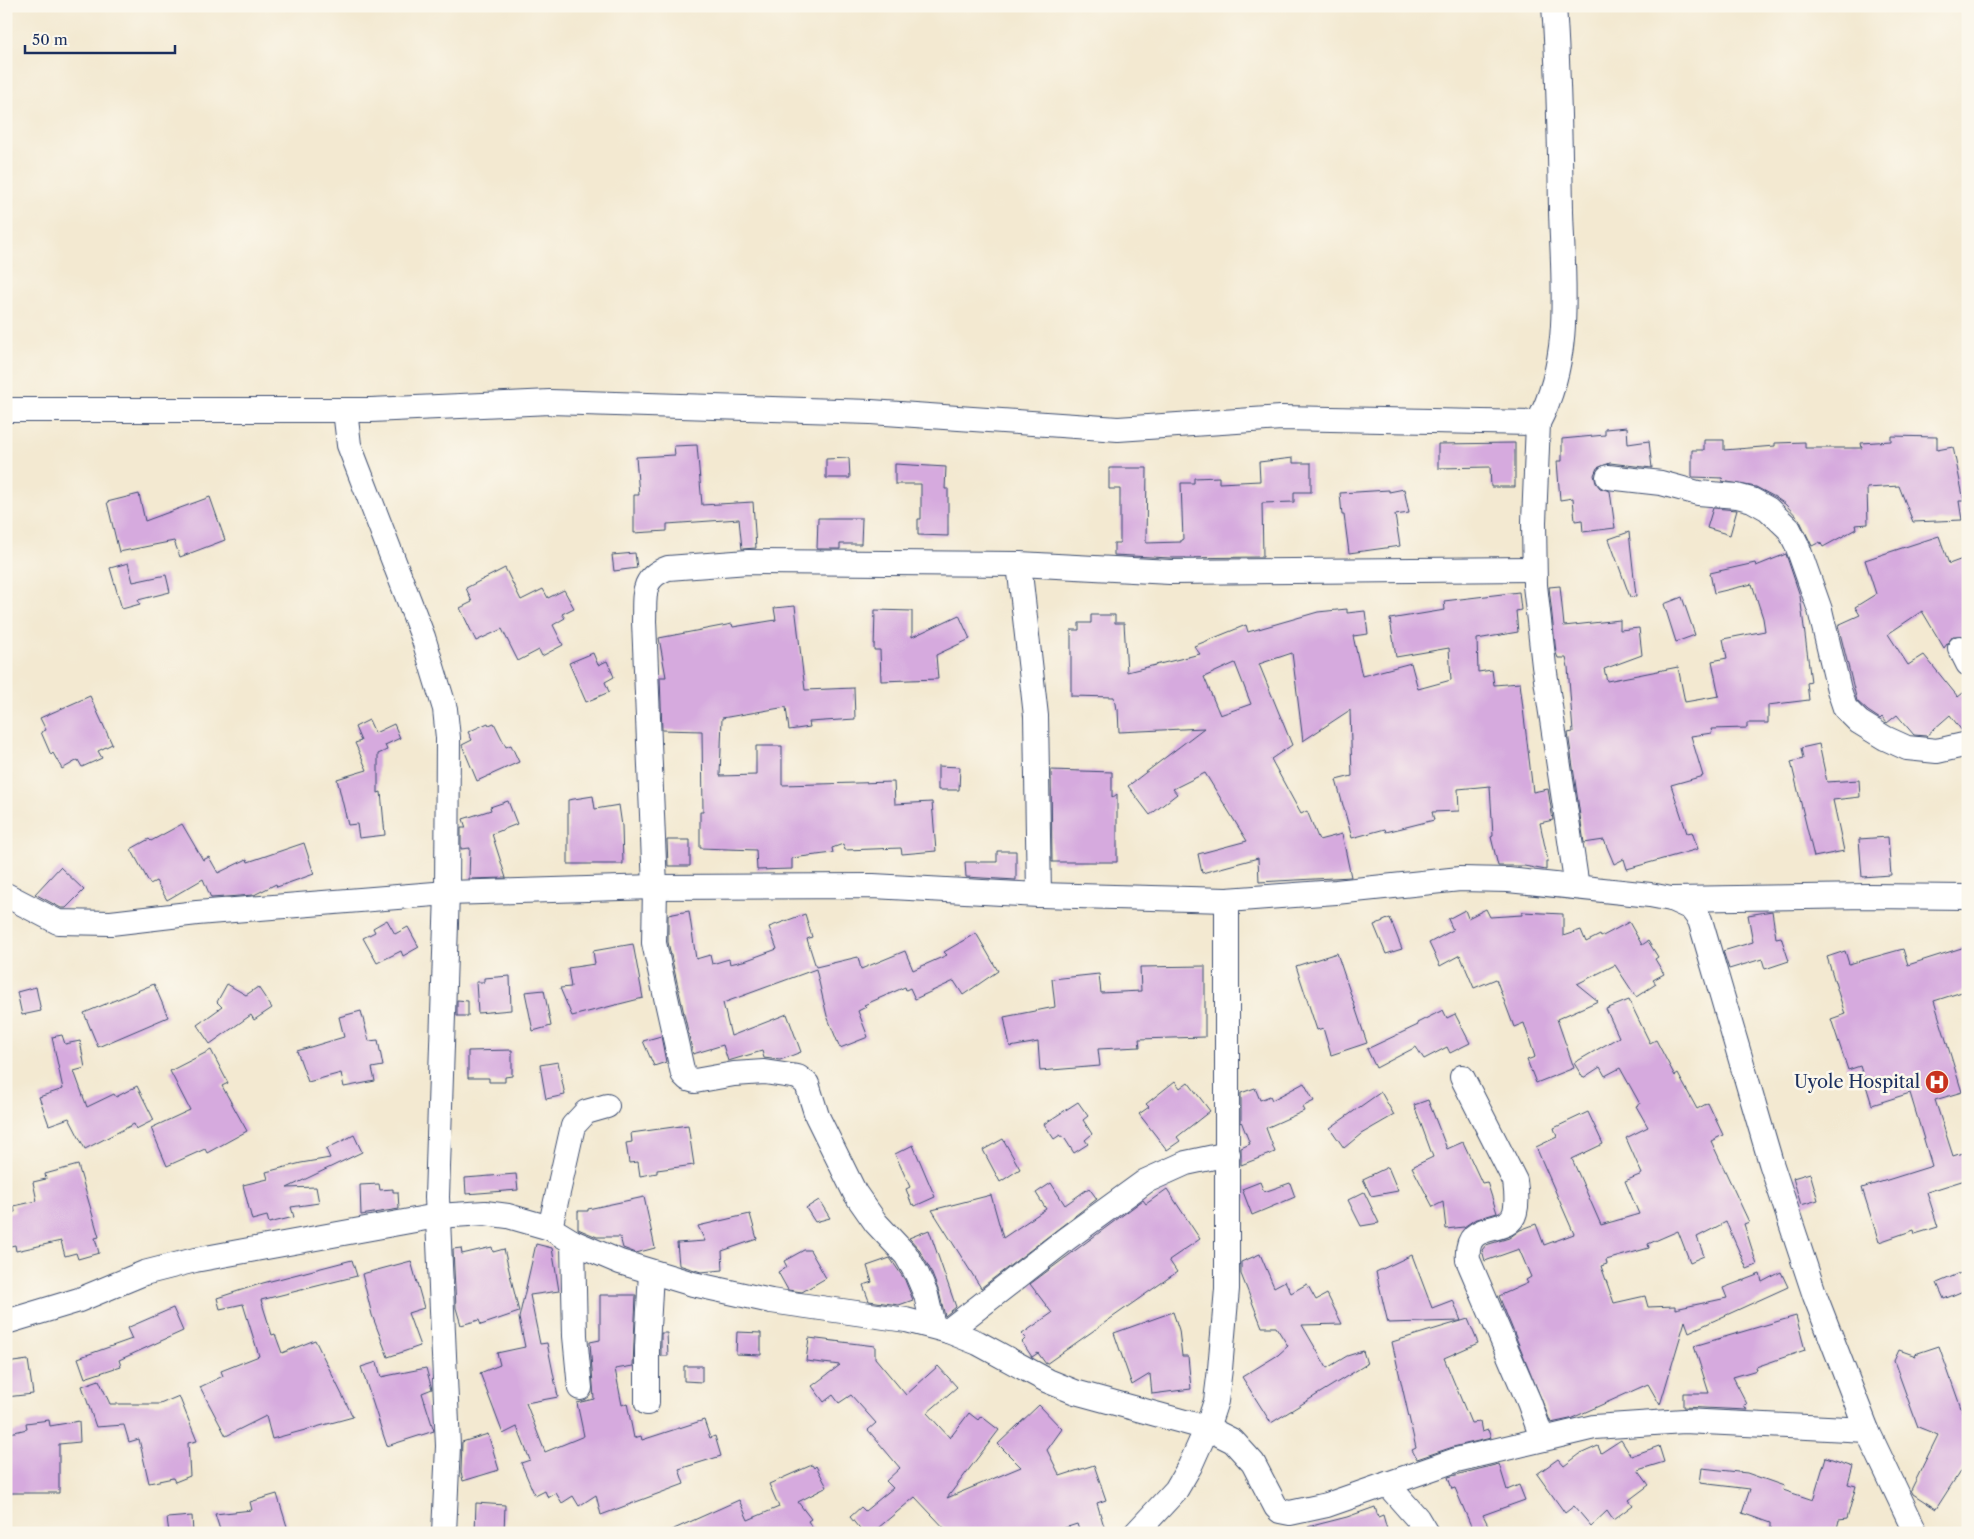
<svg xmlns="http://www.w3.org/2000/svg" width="1974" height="1539" viewBox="0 0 1974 1539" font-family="'Libre Caslon Text',serif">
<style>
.building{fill:#d6aade;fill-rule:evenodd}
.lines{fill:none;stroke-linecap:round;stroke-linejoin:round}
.minor-casing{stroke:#3b4b6f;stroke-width:26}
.minor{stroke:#fff;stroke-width:24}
.labels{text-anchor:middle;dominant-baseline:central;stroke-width:5;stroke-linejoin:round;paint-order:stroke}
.poi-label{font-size:18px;fill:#1b2f5e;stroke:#fbf7ec;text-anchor:end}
</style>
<rect width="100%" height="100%" fill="#fbf7ec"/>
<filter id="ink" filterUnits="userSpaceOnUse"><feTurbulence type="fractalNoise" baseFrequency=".02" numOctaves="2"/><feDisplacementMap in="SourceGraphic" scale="10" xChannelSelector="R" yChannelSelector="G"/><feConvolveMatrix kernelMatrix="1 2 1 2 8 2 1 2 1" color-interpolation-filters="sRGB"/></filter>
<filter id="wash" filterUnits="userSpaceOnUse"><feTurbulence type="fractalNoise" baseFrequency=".0096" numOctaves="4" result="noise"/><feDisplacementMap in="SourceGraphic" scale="20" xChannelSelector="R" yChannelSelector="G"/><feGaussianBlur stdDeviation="1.12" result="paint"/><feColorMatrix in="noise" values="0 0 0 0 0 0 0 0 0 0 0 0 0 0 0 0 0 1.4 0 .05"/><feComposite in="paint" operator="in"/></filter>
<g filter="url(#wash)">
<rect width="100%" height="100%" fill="#f3e9d1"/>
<g id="blocks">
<g class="building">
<path d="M1627,427L1628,444L1649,441L1652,468L1610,463L1597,468L1594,475L1596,483L1600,488L1610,491L1615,528L1583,532L1582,520L1575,521L1573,498L1560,500L1557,461H1562V439L1605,435V429Z"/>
<path d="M1891,436L1937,437V450L1953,447L1964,501H1959L1962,520L1913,522L1899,486L1867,488L1868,524L1855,525L1856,529L1823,547L1820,542L1812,546L1799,519L1785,504L1775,497L1756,487L1722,481L1723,478L1692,477V450H1704V440H1724V450L1775,446V443L1805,442V448H1862L1861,443L1891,441Z"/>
<path d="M1515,443V487H1491L1490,467L1438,468V444Z"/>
<path d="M697,445L702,505L753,502L756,548L742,549L739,519L667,524V531L634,533V495H639L636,457L675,455L674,446Z"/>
<path d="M849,458L850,478H826V459Z"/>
<path d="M1293,458V463H1311V492H1294V502L1262,503L1263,557L1170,558L1114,555V543H1120V489H1109V468H1147L1146,543L1181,542V540H1183L1181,483H1194V478L1219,477V483L1260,481L1259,462Z"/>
<path d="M895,464L946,467L945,489H948V536L918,535V519H921V484H895Z"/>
<path d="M1404,489L1409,513L1395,515L1400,546L1349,553L1344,515H1342L1340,493L1389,490V492Z"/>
<path d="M139,494L145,521L210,497L225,540L180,557L174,541L119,552L107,502Z"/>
<path d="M1713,508L1737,510L1730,535L1707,528Z"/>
<path d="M818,518H862L861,544H840V549H817Z"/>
<path d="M1629,532L1636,596L1630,597L1609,539Z"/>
<path d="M1939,536L1949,564L1968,557V636H1953L1944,648L1922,611L1888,634L1908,665L1924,655L1958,697L1968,689V731H1962L1950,715L1926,736L1914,735L1897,715L1887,723L1882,717L1880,719L1868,711L1857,701L1838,625L1860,615L1855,607L1876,594L1865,560Z"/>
<path d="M635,553L637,568L614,571L612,555Z"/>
<path d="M1786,554L1800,596L1811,682L1807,683L1809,700L1768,705V723H1747V728L1711,729L1712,733L1691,736L1703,776L1671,785L1687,833L1692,832L1698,849L1627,869L1624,859L1614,864L1604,840L1584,843L1568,733L1573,732L1568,667L1566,658H1558L1556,653L1549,587L1560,586L1564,626L1620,620V630L1639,628L1642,655L1604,669L1607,681L1678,667L1685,702L1719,696L1712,661L1727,658L1723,639L1765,631L1763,618L1752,584L1714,593L1710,573L1755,563L1756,566Z"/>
<path d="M128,563L133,582L166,575L170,592L138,600L140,604L122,609L110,568Z"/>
<path d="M505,568L521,600L543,589L548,598L564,590L574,608L562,614L565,618L553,625L563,645L542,656L539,650L518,661L502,629L476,641L460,608L472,602L466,588Z"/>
<path d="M1519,592L1521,610L1516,611L1518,632L1477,639L1478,672L1492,670L1494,685L1520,683L1533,792L1548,789L1553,820L1540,823L1548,861H1546V870L1524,866H1498L1491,837L1493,836L1490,786L1458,789L1459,811L1432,812L1434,820L1386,832L1385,829L1352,838L1336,780L1352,776L1350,710L1303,741L1292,653L1259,664L1292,745L1271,759L1301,814L1307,811L1319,840L1342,834L1351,877L1259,882L1258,858L1202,873L1198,854L1247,841L1205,773L1173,789L1177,794L1150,815L1128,786L1204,728L1119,732L1118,709L1116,710L1114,697L1071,696V630H1079V623H1091V615H1115V623H1124L1127,672L1200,654L1194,646L1246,625L1248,632L1318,612L1347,609V613L1365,611L1368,634L1353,636L1362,676L1411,663L1418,689L1451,680L1449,648L1396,657L1390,619L1445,610L1444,601ZM1235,663L1251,704L1220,715L1204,677Z"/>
<path d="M1682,597L1695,635L1676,642L1664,604Z"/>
<path d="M795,606L805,690L854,688L855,719L809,722L810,727L789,730L786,707L722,718L720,776L756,775V746H782V785L894,782L895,804L932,802L936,851L902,854L901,848L845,850L843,844L832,848L833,853L792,858V869L757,870L756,850L700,848V812H703L702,731L662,730L660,677H666L659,638L732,624L733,627L776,620L774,608Z"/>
<path d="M875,610L912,611V637L959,615L970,639L936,655L938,679L881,681L880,650H874Z"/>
<path d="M593,653L598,665L607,661L614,677L605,682L609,692L586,702L569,663Z"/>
<path d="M90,696L112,744L98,751L102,758L82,767L78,760L62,769L53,753L51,755L41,732L46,730L40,718Z"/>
<path d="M369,720L375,733L394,724L400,738L385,745L387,750L378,754V793L381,792L385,835L359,838L357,824L348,825L337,779L367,770L355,743L361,741L355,727Z"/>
<path d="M488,723L489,725L494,723L506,747L511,745L519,762L477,781L462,745L472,740L468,732Z"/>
<path d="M1819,744L1827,782L1859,780L1860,797L1833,800L1844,851L1814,857L1791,762L1803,759L1801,748Z"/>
<path d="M938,766L960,767L959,790H938Z"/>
<path d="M1051,770L1112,772V798L1117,794V862H1052Z"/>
<path d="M593,796L595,809L619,805L622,826L623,864H568V800Z"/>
<path d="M508,801L517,824L492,834L506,878L469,879L470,848L461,849V828H466L463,819L491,810L490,807Z"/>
<path d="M182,824L203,860L209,857L218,873L247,859L248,862L304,843L314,874L277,887L276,884L254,895L211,898L203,879L167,900L156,881L150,884L131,849L149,839L151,841Z"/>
<path d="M1888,837L1891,875L1862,877L1859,839Z"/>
<path d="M667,840H690V866H668Z"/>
<path d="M997,851H1016V880L966,877L965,862H997Z"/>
<path d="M60,867L84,890L66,908H61L35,894Z"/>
<path d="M1486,909L1490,917L1522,915V912L1563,914V936L1581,930L1586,942L1600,935L1601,937L1629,922L1642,945L1648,941L1658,957L1655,959L1664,974L1653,980L1656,984L1636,997L1615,965L1577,984L1598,1001L1557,1019L1574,1068L1536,1083L1527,1060L1535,1057L1524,1023L1514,1027L1496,979L1474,988L1460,955L1440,966L1429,943L1453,930L1448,919L1465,910L1468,918Z"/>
<path d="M689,911L696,959L710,955L712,964L729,959L730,964L747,960L777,949L769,927L805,914L812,937L807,939L816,967L858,957L861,969L905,951L913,970L947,955L944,952L976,933L998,971L963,995L954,981L915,999L910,988L906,990L905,987L864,1005L866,1007L858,1011L868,1037L840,1048L827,1016L816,969L723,1003L731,1036L787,1014L801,1052L780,1060L764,1058L762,1051L728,1061L723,1045L693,1054L668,942V915Z"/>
<path d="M1772,911L1776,938L1781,937L1789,961L1765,969L1762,959L1729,969L1723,951L1753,942L1748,915Z"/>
<path d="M1390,918L1402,949L1386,954L1374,925Z"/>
<path d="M387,920L395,934L408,927L419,947L403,956L401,951L377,963L363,938L375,932L373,928Z"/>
<path d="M633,944L643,998L572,1016L560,988L571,987L568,968L595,964L593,951Z"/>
<path d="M1968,946V990L1934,1001L1962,1092L1935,1100L1953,1156L1968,1151V1179L1927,1192L1938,1227L1915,1234L1914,1230L1879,1242L1862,1188L1932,1166L1910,1093L1872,1105L1860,1066L1848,1070L1831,1019L1845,1014L1827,957L1845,951L1849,964L1903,949L1908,965Z"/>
<path d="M1337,953L1367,1043L1331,1055L1323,1028L1317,1030L1296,966Z"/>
<path d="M1205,966V1037L1139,1039L1140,1047L1098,1049L1100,1066L1040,1071L1038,1042L1010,1047L1004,1017L1055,1007L1052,979L1099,974L1101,993L1141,991L1140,967Z"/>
<path d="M510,976L511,1010L478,1013L476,982H484V978Z"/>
<path d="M154,984L168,1017L98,1047L84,1013Z"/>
<path d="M227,984L246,995L258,987L272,1008L254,1020L251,1015L210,1044L197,1025L222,1007L217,1002Z"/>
<path d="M36,987L41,1011L22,1015L17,992Z"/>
<path d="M544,990L551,1026L533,1031L525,992Z"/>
<path d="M457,1000L468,1001V1016H457Z"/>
<path d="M1629,1000L1650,1043L1656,1040L1675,1076L1678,1074L1697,1109L1708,1103L1723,1135L1711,1141L1749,1222L1744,1224L1757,1265L1747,1269L1726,1222L1697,1237L1704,1256L1690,1262L1678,1231L1648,1244L1649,1248L1606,1260L1607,1264L1601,1266L1614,1303L1645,1296L1648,1307L1675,1306V1309L1727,1298L1723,1288L1760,1274L1762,1282L1781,1272L1788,1287L1689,1332L1685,1321L1660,1405L1648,1384L1570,1419L1551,1423L1499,1296L1528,1283L1526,1280L1531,1277L1519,1249L1485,1261L1482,1250L1486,1245L1509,1238L1520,1230L1536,1224L1544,1245L1574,1234L1536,1147L1557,1137L1554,1128L1588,1112L1603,1144L1572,1159L1601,1225L1639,1214L1625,1181L1642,1174L1626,1138L1648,1127L1636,1106L1640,1104L1620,1068L1605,1076L1600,1067L1583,1078L1574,1063L1619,1037L1606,1009Z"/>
<path d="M1443,1010L1447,1018L1455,1014L1470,1043L1450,1053L1447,1047L1424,1059L1416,1047L1376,1068L1367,1049L1418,1025L1417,1023Z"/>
<path d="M361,1011L369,1041L378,1040L383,1066L372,1068L375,1081L344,1087L341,1073L308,1082L297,1051L344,1037L339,1017Z"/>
<path d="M62,1035L65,1044L80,1041L85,1068L74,1071L87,1107L114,1094L116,1097L137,1086L154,1120L136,1129L134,1124L85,1149L69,1118L49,1125L39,1097L63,1089L52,1037Z"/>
<path d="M661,1036L666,1062L654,1066L643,1041Z"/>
<path d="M211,1050L228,1083L222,1086L247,1131L207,1153L205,1149L167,1166L151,1128L190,1110L170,1071Z"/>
<path d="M512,1050V1076L505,1077V1082H489V1078H468V1051Z"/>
<path d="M558,1062L565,1095L546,1099L540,1065Z"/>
<path d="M1175,1081L1180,1088L1188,1082L1210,1111L1177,1137L1180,1141L1167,1150L1139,1114L1149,1107L1146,1104Z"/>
<path d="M1304,1083L1314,1101L1302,1107L1304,1111L1266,1128L1275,1152L1241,1165V1148L1250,1144L1241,1121V1093L1255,1088L1260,1100L1270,1096L1272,1100Z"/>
<path d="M1381,1092L1394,1115L1361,1134L1344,1148L1330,1128Z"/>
<path d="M1428,1100L1447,1149L1463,1142L1482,1183L1487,1182L1497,1213L1474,1220L1464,1227L1446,1229L1443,1202L1433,1207L1412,1167L1433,1157L1414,1105Z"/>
<path d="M1078,1102L1088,1116L1083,1120L1092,1134L1085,1140L1088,1144L1074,1153L1065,1139L1060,1135L1054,1139L1044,1124Z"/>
<path d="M688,1125L694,1165L657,1170V1173L640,1176L638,1162L629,1163L626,1143L632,1142L631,1133Z"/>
<path d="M354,1135L362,1152L287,1188L316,1187L319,1203L291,1207L294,1217L269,1223L267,1216L252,1220L243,1185L268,1179L266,1172L301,1163L330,1158L326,1149Z"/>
<path d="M1003,1139L1020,1169L1000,1182L983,1150Z"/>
<path d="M913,1145L935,1197L915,1206L914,1204L912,1205L906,1189L910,1187L895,1154Z"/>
<path d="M78,1165L99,1237L95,1238L99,1253L78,1259L76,1253L65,1256L61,1241L16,1251L15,1245L6,1247V1214L15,1212L14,1206L37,1201L33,1182L46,1179L45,1174Z"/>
<path d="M1388,1167L1398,1191L1371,1196L1363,1179Z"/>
<path d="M1810,1173L1818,1200L1801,1205L1793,1178Z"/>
<path d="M516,1174L518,1190L466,1194L465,1178Z"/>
<path d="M1260,1182L1264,1192L1290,1183L1295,1197L1252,1215L1242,1189Z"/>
<path d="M1051,1183L1065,1205L1089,1188L1097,1199L981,1288L932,1210L991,1195L1003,1238L1046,1209L1036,1193Z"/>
<path d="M379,1184L380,1190L393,1189V1192H398L399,1209L361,1215L360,1185Z"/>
<path d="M1167,1189L1200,1239L1169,1260L1177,1272L1046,1364L1038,1353L1032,1357L1022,1342L1026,1338L1022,1334L1052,1313L1030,1284L1143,1200L1146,1204Z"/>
<path d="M1364,1192L1379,1223L1361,1226L1348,1200Z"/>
<path d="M644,1197L655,1248L636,1253L623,1248L620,1237H597L578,1229V1211H588V1209Z"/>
<path d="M819,1200L830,1218L815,1222L806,1208Z"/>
<path d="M750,1214L757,1239L722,1251L723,1270L701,1272L679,1265L677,1243L705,1241L698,1226Z"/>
<path d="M929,1230L956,1307L945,1316L939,1292L930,1269L918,1248L909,1238Z"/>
<path d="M536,1244L552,1248L559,1291L530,1295L540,1344L547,1343L558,1397L526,1403L545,1452L584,1436L577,1403L594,1399L590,1342L600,1340V1295H636L633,1366L615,1369L622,1405L627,1403L634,1438L641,1436L642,1440L704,1420L710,1438L715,1436L721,1456L679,1469L684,1484L601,1515L596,1495L579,1506L573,1496L562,1503L556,1493L548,1498L545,1491L535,1496L521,1463L530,1460L517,1427L503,1434L480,1373L500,1365L497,1353L525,1347L519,1318Z"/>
<path d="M492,1247L493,1252L504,1249L519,1312L481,1325L479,1320L461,1325L456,1308L453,1249L461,1248L462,1254Z"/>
<path d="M804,1250H810L826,1278L802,1292L788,1290L778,1272L787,1267L784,1261Z"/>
<path d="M1260,1254L1274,1287L1285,1281L1291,1293L1307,1284L1316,1300L1327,1294L1342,1324L1302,1325L1327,1368L1347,1356L1363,1351L1367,1364L1271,1423L1242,1377L1278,1355L1288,1346L1276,1327H1262L1241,1274V1262Z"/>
<path d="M1412,1255L1432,1308L1453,1300L1461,1321L1388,1323L1376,1272Z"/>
<path d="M890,1258L905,1280L913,1300L899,1305L869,1301L863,1285L872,1282L867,1266Z"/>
<path d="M352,1260L357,1276L261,1300L272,1335L275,1334L282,1353L315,1340L353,1417L272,1439L266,1416L226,1436L200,1387L223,1376L221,1371L259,1356L243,1304L220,1309L217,1298L263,1283Z"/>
<path d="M411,1261L424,1308L408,1313L420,1346L388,1357L372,1315L362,1274Z"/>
<path d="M1963,1272L1968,1289L1944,1299L1937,1283Z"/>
<path d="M173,1308L183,1331L119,1360L121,1366L85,1378L78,1358L132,1339L127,1328Z"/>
<path d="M1173,1312L1179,1330L1182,1356H1188L1191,1389L1152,1394L1150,1374L1132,1385L1114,1333Z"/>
<path d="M1796,1316L1805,1350L1756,1367L1757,1370L1733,1377L1747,1404L1744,1405L1747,1410L1683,1407V1393H1709L1694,1346Z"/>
<path d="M1468,1319L1478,1343L1444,1358L1471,1423L1480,1422L1482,1432L1488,1430L1491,1438L1453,1447L1417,1459L1412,1450L1416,1448L1392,1342Z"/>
<path d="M737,1332L761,1333V1355L736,1354Z"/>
<path d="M661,1333H667L668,1356H661Z"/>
<path d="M809,1338L875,1346V1358L906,1395L938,1366L957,1387L927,1413L950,1438L969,1413L978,1420L981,1416L999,1430L947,1498L1021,1467L998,1444L1039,1405L1062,1429L1047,1450L1060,1476L1094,1465L1106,1500L1097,1503L1106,1533H1080L1077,1524L1049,1533H949L915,1497L872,1533H863L850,1517L861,1507L865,1511L893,1488L886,1481L900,1468L868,1430L876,1423L851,1395L839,1403L833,1395L824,1402L812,1386L840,1365L806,1361Z"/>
<path d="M1939,1346L1968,1428V1459L1936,1509L1913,1494L1911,1490L1938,1435L1918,1427L1894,1361L1899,1350L1916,1356L1915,1354Z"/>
<path d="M28,1360L33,1394L6,1397V1363Z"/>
<path d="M377,1362L381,1377L426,1368L432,1389L422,1393L434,1431L387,1446L361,1367Z"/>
<path d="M684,1366H702V1382L684,1381Z"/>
<path d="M99,1380L110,1404H160L179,1396L197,1441L188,1443L190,1476L175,1482L173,1478L149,1483L139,1439L129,1442L124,1425L96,1427L82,1386Z"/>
<path d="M49,1420L50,1426L79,1421L80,1442L59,1444V1493H7L6,1434L27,1429L26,1423Z"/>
<path d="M488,1434L499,1470L463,1481L461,1472L462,1442Z"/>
<path d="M1621,1440L1631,1456L1659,1446L1664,1462L1638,1470L1649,1485L1629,1500L1633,1505L1613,1520L1607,1511L1591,1526L1574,1506L1565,1513L1537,1474L1558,1459L1564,1466L1580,1454L1598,1446L1601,1453Z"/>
<path d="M1826,1457L1853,1466L1848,1484L1856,1486L1847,1519L1839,1520L1836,1533H1770V1523L1742,1513L1750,1489L1700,1483L1702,1468L1747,1473L1784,1486L1783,1490L1813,1500Z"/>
<path d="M1499,1464L1507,1490L1519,1485L1525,1500L1483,1515L1492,1533H1474L1455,1488L1452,1489L1448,1477Z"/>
<path d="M812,1465L814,1468L816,1466L827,1487L798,1502L811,1519L808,1521L816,1533H665L739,1500L748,1520L779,1507L769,1484Z"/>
<path d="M277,1494L289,1533H221L215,1514L252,1510L250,1502Z"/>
<path d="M476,1503L505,1505L504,1533H475Z"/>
<path d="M1375,1507L1378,1517L1383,1515L1388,1533H1309L1308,1527L1347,1517Z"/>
<path d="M192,1516L193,1533H169L167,1518Z"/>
</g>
</g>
</g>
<g filter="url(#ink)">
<use href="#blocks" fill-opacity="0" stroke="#3b4b6f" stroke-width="1"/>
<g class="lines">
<g class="minor-casing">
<g id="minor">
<path d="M1554,6C1559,75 1560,143 1561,211C1563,283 1573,356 1538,423L1534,522L1535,585L1544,666L1577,887"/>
<path d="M6,410H371L550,402L871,412L1118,429L1281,418L1538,423"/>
<path d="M345,410L349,445L423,637L445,709L448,738L447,893L437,1197L448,1446L444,1533"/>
<path d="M1608,477L1661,483L1698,493L1737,496L1752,500L1768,509L1789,529L1797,545L1820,610L1839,690L1845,708L1859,722L1885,738L1907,748L1937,751L1968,744"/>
<path d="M1019,564L1036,716L1039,895"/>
<path d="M1960,648L1968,664"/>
<path d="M6,895L58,922L111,923L197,913L447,893L655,887L873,886L1039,895L1227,900L1336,892L1460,879L1508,880L1650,895L1671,899L1691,908L1700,920L1771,1163L1815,1296L1867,1430L1916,1533"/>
<path d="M1672,899L1868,896L1968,897"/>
<path d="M1462,1077L1515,1181C1516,1191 1518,1201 1515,1212C1508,1239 1464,1216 1468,1260L1529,1402L1542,1438"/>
<path d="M550,1228L573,1126L586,1112L607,1106"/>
<path d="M573,1242L575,1336L580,1388"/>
<path d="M6,1322L79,1300L144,1273L195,1260L437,1216L485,1213L508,1216L550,1228L573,1242L620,1262L693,1284L771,1301L906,1320L948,1331L978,1343L1048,1381L1075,1392L1207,1428L1233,1441L1253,1463L1276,1507L1280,1511L1290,1513L1327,1505L1456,1460L1594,1427L1684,1421L1867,1430"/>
<path d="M933,1326L926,1295L917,1274L906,1255L876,1223L855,1193L817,1116L807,1084L798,1077L764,1072L734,1074L695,1081L688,1079L683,1074L654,943L655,887L644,621C645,596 640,578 668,568L748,562L1019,564L1170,572L1534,569"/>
<path d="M948,1331L1066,1239L1146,1181L1186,1163L1228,1154"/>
<path d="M647,1403V1347L651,1272"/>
<path d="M1387,1484L1417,1518L1426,1533"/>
<path d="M1136,1533L1176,1490L1190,1466L1207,1428L1216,1401L1220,1369L1227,1289V900"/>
</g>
</g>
<use href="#minor" class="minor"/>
</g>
</g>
<defs>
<g id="hospital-disc" transform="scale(1.25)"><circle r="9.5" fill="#c8321e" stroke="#fbf7ec"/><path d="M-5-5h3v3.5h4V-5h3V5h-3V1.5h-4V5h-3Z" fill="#fff"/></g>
</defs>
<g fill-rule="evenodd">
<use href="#hospital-disc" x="1937" y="1082"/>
</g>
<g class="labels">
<g class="poi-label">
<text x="1920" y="1082">Uyole Hospital</text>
</g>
</g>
<rect width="1974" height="1539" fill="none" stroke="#fbf7ec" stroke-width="25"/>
<path d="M25 45v8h150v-8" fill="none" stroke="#1b2f5e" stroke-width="2.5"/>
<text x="32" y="45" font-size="15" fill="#1b2f5e" stroke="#fbf7ec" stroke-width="4" paint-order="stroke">50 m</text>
</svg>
